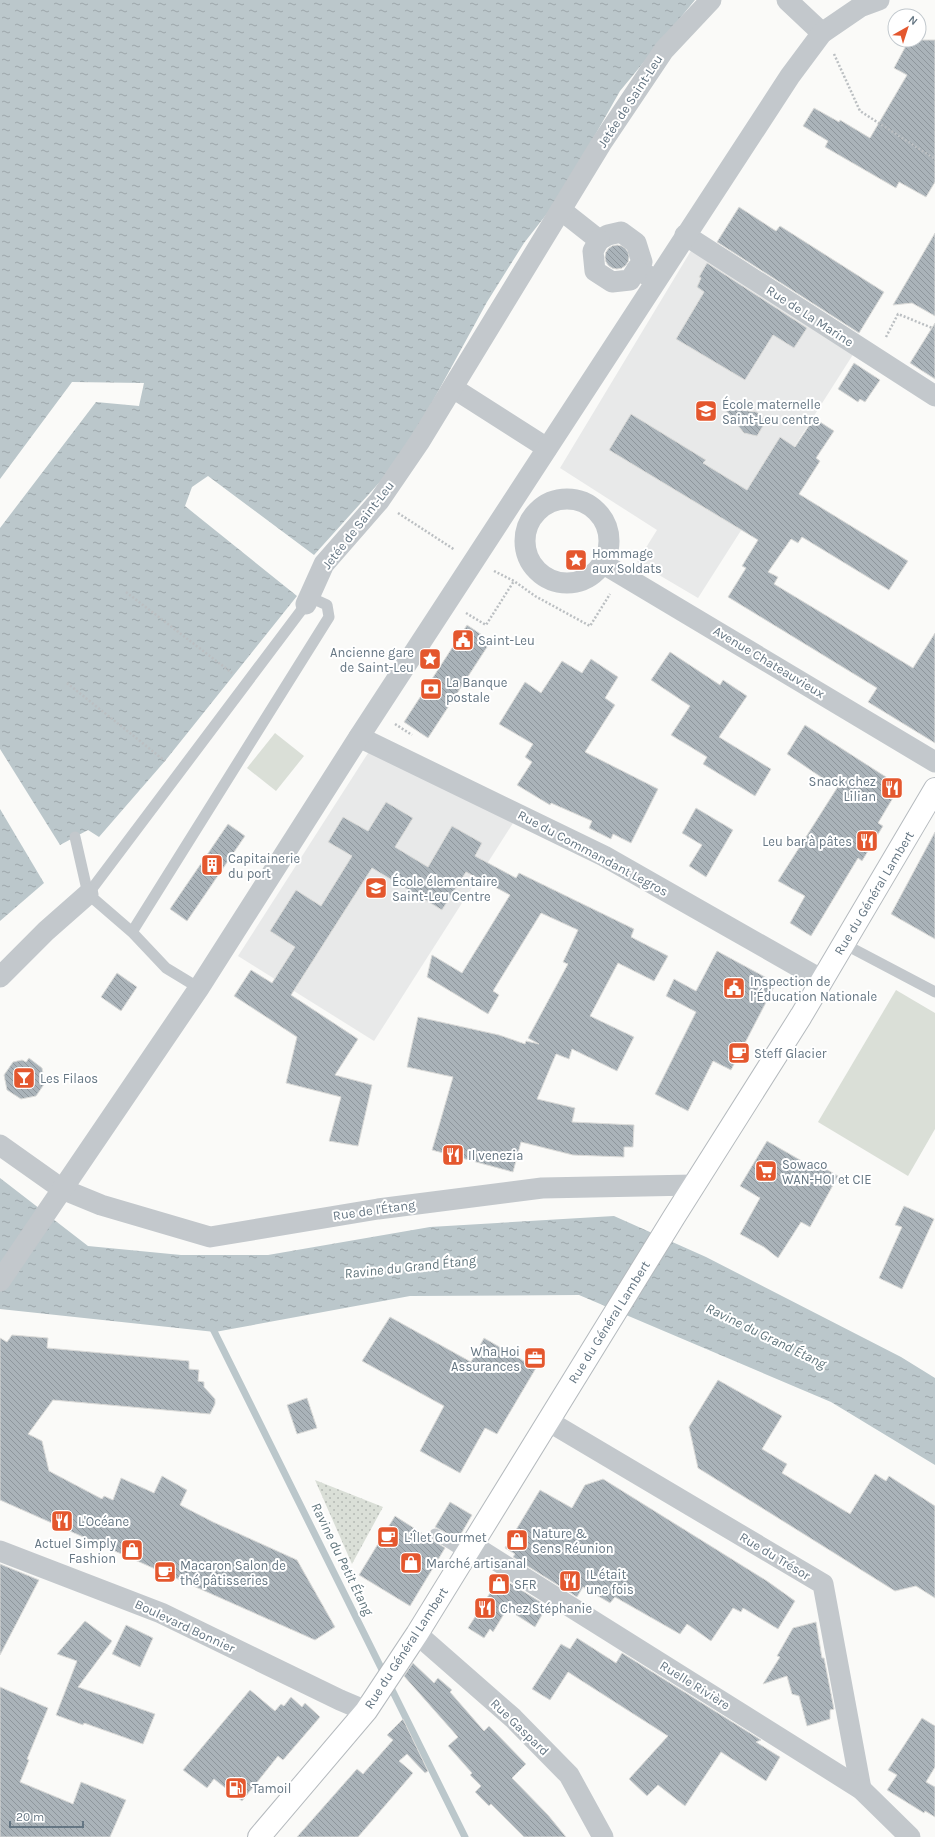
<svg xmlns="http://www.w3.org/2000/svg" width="935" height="1837" viewBox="0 0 935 1837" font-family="Karla,sans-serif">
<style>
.built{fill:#e8e9e9}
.green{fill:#dadfd7}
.garden{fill:url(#garden-dots)}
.water{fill:url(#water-ripples)}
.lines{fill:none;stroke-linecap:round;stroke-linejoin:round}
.stream{stroke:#bbc7cb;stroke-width:7}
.building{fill:url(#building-back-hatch);stroke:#dcdcda}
.primary-casing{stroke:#b5babe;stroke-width:24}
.path{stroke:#bbbfc2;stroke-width:2.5;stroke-dasharray:2 2;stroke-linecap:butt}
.lane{stroke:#c3c8cc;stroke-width:11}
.street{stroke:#c3c8cc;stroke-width:21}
.primary{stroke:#fff;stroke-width:22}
.labels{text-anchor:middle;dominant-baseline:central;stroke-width:4;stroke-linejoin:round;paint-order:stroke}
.street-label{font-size:13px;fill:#657683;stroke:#fff}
.poi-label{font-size:13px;fill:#657683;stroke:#fff;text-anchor:start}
.water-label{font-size:14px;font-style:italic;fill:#60757c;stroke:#fff}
</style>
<defs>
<pattern id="garden-dots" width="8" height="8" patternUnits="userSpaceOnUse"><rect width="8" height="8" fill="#dadfd7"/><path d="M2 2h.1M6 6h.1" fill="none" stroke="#b4b9b4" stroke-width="1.8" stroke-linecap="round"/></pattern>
<pattern id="water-ripples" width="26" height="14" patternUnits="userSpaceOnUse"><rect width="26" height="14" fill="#bbc7cb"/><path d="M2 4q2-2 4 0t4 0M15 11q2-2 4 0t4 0" fill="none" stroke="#9ca6aa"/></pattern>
<pattern id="building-back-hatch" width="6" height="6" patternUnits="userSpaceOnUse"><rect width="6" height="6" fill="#aab3b9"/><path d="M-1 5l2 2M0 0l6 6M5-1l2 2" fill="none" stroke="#8e969c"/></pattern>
</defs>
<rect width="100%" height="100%" fill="#fafaf8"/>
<g class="built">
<path d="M692,249L854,353L698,598L637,562L657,530L560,468Z"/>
<path d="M370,750L515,820L374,1041L238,956Z"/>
</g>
<g class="green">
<path d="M275,733L304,756L276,791L247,768Z"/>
<path d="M896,990L935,1013V1129L908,1176L818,1122Z"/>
</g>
<path class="garden" d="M315,1480L383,1507L352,1564Z"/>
<g class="water">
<path d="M0,0H695L620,91L560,197L524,243L487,302L423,419L387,474L314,555L208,476L192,487L185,506L297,596L165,761L99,837L88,830L60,845L0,749V528L96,402L139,406L144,383L72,382L0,479Z"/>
<path d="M0,809L44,883L0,921Z"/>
<path d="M0,1178L88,1246L181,1255H268L430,1227L614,1216L706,1257L901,1357L935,1378V1465L831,1402L579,1295L410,1296L215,1332L0,1309Z"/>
</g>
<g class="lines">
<path class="stream" d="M211,1325L465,1837"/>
</g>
<g class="building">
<path d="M909,40H935V182L926,197L899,182L896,188L825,147L828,141L803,126L814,108L839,122L840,120L870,138L907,75L894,68Z"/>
<path d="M739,207L776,231L780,226L884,292L859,333L717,242Z"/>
<path d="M935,233V316L912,303L893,305Z"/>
<circle cx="617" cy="257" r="12"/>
<path d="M707,263L807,328L794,348L773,335L745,380L676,339L704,292L697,287L701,278L699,277Z"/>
<path d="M935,323V379L910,363Z"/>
<path d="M854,363L880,380L865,402L860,399L858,402L838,389Z"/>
<path d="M724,408L757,412L766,421L757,436L744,433Z"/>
<path d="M631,414L706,460L703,463L747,490L780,437L795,447L814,418L834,431L816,458L820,461L799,494L908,561L889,590L802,537L798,543L791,539L768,572L778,577L774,584L913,668L935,633V743L868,702L877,688L728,597L746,568L742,566L758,540L609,450Z"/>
<path d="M467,625L491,641L428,738L404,722Z"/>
<path d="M670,652L720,685L723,680L747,696L719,737L771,769L755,796L703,764L707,757L671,735L690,706L651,680Z"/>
<path d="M591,659L618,677L605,698L615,705L585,752L658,789L631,843L613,834L611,839L589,828L592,821L551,803L550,805L517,785L532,762L525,757L533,744L499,724L525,682L541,693L562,661L582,673Z"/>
<path d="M805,725L900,786L878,823L883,826L862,861L858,858L811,936L790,923L805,896L778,881L837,788L787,754Z"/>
<path d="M386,802L413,818L395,847L428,867L452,826L482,843L475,856L516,878L519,873L634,929L631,937L668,956L654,981L618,963L590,1016L634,1037L617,1071L572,1049L569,1059L556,1054L537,1099L575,1108L572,1122L634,1125L633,1147H624V1157L573,1155L521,1142L513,1172L432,1150L453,1077L407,1067L418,1017L499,1035L525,1044L526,1041L539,1044L528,1038L568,964L563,962L578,930L541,913L493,991L499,995L488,1014L427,977L432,955L462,973L510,895L466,872L442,910L372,868L291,995L358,1039L335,1075L372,1085L358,1146L329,1141L341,1097L286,1083L297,1037L234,996L251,970L272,983L295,947L270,931L296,890L321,906L352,856L328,842L343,817L368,831Z"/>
<path d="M696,808L733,830L706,877L689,866L702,845L682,833Z"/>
<path d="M228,824L245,836L187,921L170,909Z"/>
<path d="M935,832V939L891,914Z"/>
<path d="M717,951L776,983L731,1070L713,1061L688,1111L655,1094L696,1012L666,996L674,979L696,991Z"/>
<path d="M117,973L137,987L121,1011L101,997Z"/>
<path d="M29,1058L42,1068L45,1083L36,1096L21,1099L7,1090L4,1075L13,1062L22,1060L26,1062Z"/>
<path d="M767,1141L814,1168L817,1164L838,1176L810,1227L801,1222L778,1258L764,1247L740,1234L760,1198L740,1186Z"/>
<path d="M904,1206L934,1219L902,1289L879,1278L902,1227L895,1225Z"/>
<path d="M390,1317L471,1362L484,1338L536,1368L497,1434L485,1428L460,1473L420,1451L444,1406L362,1361Z"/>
<path d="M12,1335L48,1338L47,1348L189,1361V1369L199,1370L198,1381L204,1382V1387L215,1399V1404L210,1414L53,1400L28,1434L42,1441L49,1471L102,1499L104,1496L113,1500L121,1478L154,1493L162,1476L187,1490L180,1505L213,1522L297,1560L335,1627L315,1640L0,1500V1338L7,1342Z"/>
<path d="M718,1380L782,1416L762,1449L787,1464L782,1473L850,1514L875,1474L886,1481L889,1476L935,1506V1598L916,1586L895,1591L698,1468L689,1427Z"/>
<path d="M307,1398L317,1428L297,1434L287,1405Z"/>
<path d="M603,1479L767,1581L795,1601L778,1629L743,1608L741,1612L733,1608L711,1641L687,1624L680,1634L615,1597L610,1603L583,1587L577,1597L513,1557L515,1554L505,1548L540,1490L572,1508L585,1485Z"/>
<path d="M450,1502L472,1515L458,1539L435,1527Z"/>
<path d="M395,1516L445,1548L410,1606L359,1575Z"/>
<path d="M0,1564L39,1580L0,1655Z"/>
<path d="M500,1577L547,1606L535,1627L507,1609L493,1632L490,1629L484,1638L468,1628Z"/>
<path d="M85,1621L112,1641L78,1687L155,1714L143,1744L84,1723L83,1725L56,1715L77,1661L57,1654Z"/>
<path d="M816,1622L822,1658H824L834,1709L830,1710V1719L807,1726L799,1696L792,1694L787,1676L763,1684L780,1657L777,1656L793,1628Z"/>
<path d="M126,1625L153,1638L140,1667L112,1654Z"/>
<path d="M577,1638L616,1663L622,1653L761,1740L756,1742L780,1757L766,1781L721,1752L685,1806L658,1785L647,1796L629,1779L668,1736L568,1672L550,1700L532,1689L561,1644L570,1649Z"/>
<path d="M413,1663L434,1683L438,1678L452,1690L450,1692L484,1731L489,1726L526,1764L512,1778L548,1815L566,1837H524L491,1804L489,1806L475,1792L481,1786L470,1775L472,1773L448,1746L458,1737L404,1676Z"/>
<path d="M0,1687L48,1708L27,1759L29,1760L20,1782L73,1804L81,1782L126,1800L110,1837H0Z"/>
<path d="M250,1690L275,1711L281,1704L284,1706L291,1697L302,1707L305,1703L320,1717L283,1760L278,1756L242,1801L214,1779L207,1788L183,1770Z"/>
<path d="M922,1718L935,1726V1767L926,1782L935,1787V1817L925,1811L924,1813L887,1790L897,1775L888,1770Z"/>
<path d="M403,1719L428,1771L425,1773L407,1754L399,1761L413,1773L358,1837H297L357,1769L363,1774L393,1740L387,1735Z"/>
</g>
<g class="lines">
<g class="primary-casing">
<path id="primary" d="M259,1837L366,1711L417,1634L674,1217L801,1016L935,789"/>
</g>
<g class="path">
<path d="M834,54L860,111L935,159"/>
<path d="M886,337L898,314L935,329"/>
<path d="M398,513L455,550"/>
<path d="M494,571L514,581L535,596L590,626L610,594"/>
<path d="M126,592L232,673"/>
<path d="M466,613L486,625L514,581"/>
<path d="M67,683L165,761"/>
<path d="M395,724L412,735"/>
</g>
<g class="lane">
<path d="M75,837L88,894"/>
<path d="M132,932L329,617L327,605L316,600L306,604L88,894L132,932L166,968L199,988"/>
<path d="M844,944L935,992"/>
<path d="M435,1534L467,1554"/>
</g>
<g class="street">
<path d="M787,0L822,33"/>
<path d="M561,210L599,240L608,235L621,232L636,243L642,262L637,269L655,280"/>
<path d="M685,235L935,396"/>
<path d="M599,240L593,251L595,271L612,282L630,280L637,269"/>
<path d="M453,388L547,448"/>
<circle cx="567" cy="541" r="42"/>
<path d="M602,563L935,762"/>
<path d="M306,604L324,564L379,501L420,441L601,144L664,50L711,0"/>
<path d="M359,737L604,856L822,980"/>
<path d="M0,977L46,931L88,894"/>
<path d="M0,1145L62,1189L101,1205L210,1237L378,1209L542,1188L694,1185"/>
<path d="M0,1281L199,988L359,737L790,76L822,33L860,7L879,0"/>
<path d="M548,1421L823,1584L861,1789"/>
<path d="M472,1545L861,1789L910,1837"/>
<path d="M0,1551L161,1613L340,1700L366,1711"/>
<path d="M417,1634L513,1718L569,1775L603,1837"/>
</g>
<use href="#primary" class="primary"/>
</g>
<defs>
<g id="school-square" transform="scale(1.15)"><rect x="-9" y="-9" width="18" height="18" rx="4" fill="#e4572e" stroke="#fff"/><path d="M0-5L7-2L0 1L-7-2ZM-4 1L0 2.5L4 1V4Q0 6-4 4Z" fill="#fff"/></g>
<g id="sight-square" transform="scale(1.15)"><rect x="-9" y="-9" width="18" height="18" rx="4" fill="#e4572e" stroke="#fff"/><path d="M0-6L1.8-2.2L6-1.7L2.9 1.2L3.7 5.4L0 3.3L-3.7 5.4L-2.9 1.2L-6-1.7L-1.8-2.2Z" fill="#fff"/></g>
<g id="civic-square" transform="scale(1.15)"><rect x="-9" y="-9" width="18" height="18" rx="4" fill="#e4572e" stroke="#fff"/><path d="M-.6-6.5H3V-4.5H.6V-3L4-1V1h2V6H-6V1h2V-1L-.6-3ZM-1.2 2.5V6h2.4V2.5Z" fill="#fff"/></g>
<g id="bank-square" transform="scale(1.15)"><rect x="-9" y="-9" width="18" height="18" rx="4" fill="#e4572e" stroke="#fff"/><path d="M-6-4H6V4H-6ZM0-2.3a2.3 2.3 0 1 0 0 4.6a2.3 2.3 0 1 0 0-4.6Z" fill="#fff"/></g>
<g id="restaurant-square" transform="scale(1.15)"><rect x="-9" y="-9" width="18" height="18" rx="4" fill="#e4572e" stroke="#fff"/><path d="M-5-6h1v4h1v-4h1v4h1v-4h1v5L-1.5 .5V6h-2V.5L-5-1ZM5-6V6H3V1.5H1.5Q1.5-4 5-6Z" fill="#fff"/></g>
<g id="building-square" transform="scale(1.15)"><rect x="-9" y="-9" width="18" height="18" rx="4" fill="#e4572e" stroke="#fff"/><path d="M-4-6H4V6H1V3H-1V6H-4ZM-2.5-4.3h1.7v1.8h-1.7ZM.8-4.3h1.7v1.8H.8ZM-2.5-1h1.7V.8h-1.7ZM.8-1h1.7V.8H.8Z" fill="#fff"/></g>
<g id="cafe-square" transform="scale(1.15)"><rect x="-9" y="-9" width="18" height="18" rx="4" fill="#e4572e" stroke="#fff"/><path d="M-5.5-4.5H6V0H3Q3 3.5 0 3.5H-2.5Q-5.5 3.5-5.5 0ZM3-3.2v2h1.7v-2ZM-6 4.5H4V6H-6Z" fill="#fff"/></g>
<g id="bar-square" transform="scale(1.15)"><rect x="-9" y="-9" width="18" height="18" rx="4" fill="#e4572e" stroke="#fff"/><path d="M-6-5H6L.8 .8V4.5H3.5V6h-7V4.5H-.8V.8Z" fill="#fff"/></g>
<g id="supermarket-square" transform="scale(1.15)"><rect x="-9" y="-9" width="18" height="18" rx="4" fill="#e4572e" stroke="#fff"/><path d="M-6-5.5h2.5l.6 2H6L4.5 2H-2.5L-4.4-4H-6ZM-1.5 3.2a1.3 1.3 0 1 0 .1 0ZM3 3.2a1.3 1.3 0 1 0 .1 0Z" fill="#fff"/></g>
<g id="office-square" transform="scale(1.15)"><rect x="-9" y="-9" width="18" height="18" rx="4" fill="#e4572e" stroke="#fff"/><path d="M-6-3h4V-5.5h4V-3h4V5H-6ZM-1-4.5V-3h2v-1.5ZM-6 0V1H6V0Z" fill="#fff"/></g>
<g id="shop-square" transform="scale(1.15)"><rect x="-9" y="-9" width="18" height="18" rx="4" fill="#e4572e" stroke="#fff"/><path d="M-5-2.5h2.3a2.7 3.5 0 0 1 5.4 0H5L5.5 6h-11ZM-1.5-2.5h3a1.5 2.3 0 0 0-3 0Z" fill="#fff"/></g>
<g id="fuel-square" transform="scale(1.15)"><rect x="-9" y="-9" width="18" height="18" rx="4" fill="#e4572e" stroke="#fff"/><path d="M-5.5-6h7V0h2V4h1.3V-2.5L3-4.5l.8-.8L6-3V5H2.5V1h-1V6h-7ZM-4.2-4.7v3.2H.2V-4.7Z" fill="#fff"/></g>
</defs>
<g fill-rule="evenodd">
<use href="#school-square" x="706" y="411"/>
<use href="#sight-square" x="576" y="560"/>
<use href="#civic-square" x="463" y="640"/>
<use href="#sight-square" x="430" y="659"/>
<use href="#bank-square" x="431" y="689"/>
<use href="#restaurant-square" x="892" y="788"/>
<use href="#restaurant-square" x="867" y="841"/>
<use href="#building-square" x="212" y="865"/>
<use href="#school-square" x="376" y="888"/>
<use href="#civic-square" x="734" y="988"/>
<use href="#cafe-square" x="739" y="1053"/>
<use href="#bar-square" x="24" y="1078"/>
<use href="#restaurant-square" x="453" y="1155"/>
<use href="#supermarket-square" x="766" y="1171"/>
<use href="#office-square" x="535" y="1358"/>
<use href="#restaurant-square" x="62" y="1521"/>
<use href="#cafe-square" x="388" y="1537"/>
<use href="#shop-square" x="517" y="1540"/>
<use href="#shop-square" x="132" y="1550"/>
<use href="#shop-square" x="411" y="1563"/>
<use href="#cafe-square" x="165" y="1572"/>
<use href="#restaurant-square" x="570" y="1581"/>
<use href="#shop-square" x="499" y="1584"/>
<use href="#restaurant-square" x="485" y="1608"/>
<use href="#fuel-square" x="236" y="1788"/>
</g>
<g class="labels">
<g class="street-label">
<text transform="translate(630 101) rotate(-57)">Jetée de Saint-Leu</text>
<text transform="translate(810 316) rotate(33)">Rue de La Marine</text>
<text transform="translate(358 525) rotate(-52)">Jetée de Saint-Leu</text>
<text transform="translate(769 662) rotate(31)">Avenue Chateauvieux</text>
<text transform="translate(593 853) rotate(28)">Rue du Commandant Legros</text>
<text transform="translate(874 893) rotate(-59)">Rue du Général Lambert</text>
<text transform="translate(374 1210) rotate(-8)">Rue de l'Étang</text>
<text transform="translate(609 1322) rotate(-58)">Rue du Général Lambert</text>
<text transform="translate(775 1556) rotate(31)">Rue du Trésor</text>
<text transform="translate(185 1626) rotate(25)">Boulevard Bonnier</text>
<text transform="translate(406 1648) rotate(-57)">Rue du Général Lambert</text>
<text transform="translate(695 1685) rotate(32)">Ruelle Rivière</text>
<text transform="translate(520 1727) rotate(44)">Rue Gaspard</text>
</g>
<g class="poi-label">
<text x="722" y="404">École maternelle<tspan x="722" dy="15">Saint-Leu centre</tspan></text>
<text x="592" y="553">Hommage<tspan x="592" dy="15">aux Soldats</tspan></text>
<text x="478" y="640">Saint-Leu</text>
<text x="414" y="652" text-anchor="end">Ancienne gare<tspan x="414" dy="15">de Saint-Leu</tspan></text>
<text x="446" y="682">La Banque<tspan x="446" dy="15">postale</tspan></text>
<text x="876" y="781" text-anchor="end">Snack chez<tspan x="876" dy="15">Lilian</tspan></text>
<text x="852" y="841" text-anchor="end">Leu bar à pâtes</text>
<text x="228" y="858">Capitainerie<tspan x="228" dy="15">du port</tspan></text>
<text x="392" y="881">École élementaire<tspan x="392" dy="15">Saint-Leu Centre</tspan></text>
<text x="750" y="981">Inspection de<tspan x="750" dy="15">l’Éducation Nationale</tspan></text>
<text x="754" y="1053">Steff Glacier</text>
<text x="40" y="1078">Les Filaos</text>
<text x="468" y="1155">Il venezia</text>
<text x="782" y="1164">Sowaco<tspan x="782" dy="15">WAN-HOI et CIE</tspan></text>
<text x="520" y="1351" text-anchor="end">Wha Hoi<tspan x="520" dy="15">Assurances</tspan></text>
<text x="78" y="1521">L'Océane</text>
<text x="532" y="1533">Nature &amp;<tspan x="532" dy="15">Sens Réunion</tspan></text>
<text x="404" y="1537">L’Îlet Gourmet</text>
<text x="116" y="1543" text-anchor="end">Actuel Simply<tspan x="116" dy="15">Fashion</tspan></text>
<text x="426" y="1563">Marché artisanal</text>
<text x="180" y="1565">Macaron Salon de<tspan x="180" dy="15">thé pâtisseries</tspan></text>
<text x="586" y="1574">IL était<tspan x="586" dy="15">une fois</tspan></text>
<text x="514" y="1584">SFR</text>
<text x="500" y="1608">Chez Stéphanie</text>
<text x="252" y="1788">Tamoil</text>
</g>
<g class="water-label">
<text transform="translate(410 1267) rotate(-6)">Ravine du Grand Étang</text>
<text transform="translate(766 1336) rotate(26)">Ravine du Grand Étang</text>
<text transform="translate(342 1559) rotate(64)">Ravine du Petit Étang</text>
</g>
</g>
<g transform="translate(907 28) rotate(39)"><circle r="19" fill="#ffffff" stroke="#c1c8cd"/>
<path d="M0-3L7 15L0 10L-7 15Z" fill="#e4572e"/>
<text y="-6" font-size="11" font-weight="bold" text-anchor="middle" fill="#657683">N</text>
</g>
<path d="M10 1821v6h73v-6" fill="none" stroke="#657683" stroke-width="2"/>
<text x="16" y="1821" font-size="12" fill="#657683" stroke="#ffffff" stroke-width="3" paint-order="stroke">20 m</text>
</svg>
